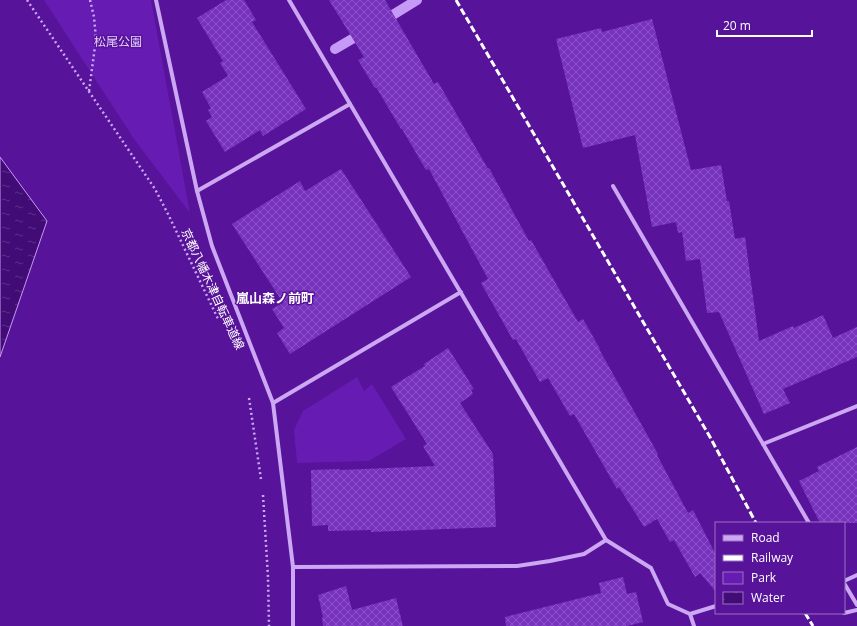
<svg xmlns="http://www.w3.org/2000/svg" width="857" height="626" viewBox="0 0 857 626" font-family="'Open Sans','Noto Sans JP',sans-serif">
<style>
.green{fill:#661bb3}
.water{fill:url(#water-ripples);stroke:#c599f6}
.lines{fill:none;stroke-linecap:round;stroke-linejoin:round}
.stream{stroke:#c599f6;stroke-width:10}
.building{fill:url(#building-cross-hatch)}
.path{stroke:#cca7f3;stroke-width:2.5;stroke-dasharray:2 3;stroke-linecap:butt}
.street{stroke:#cca7f3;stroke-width:4}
.rail{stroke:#fff;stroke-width:3;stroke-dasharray:7 3;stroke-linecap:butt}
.labels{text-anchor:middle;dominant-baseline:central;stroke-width:3;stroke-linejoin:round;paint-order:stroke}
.park-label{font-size:12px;fill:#e5cffd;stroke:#571399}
.street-label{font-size:12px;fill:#fff;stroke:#571399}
.neighbourhood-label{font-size:13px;font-weight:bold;fill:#fff;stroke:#571399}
</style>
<defs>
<pattern id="water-ripples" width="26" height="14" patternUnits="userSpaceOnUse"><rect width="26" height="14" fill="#420c76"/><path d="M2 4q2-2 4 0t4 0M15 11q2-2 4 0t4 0" fill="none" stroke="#5e308b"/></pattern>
<pattern id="building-cross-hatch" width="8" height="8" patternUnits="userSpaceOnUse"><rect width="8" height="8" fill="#7833be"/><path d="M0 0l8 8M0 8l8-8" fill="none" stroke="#8c52c8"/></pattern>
</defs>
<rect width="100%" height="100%" fill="#571399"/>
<g class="green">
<path d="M44,0H151L190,213L134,139Z"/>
<path d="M357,377L364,391L372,384L406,439L369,461L297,463L294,430L303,411Z"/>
</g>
<path class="water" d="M0,157L47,221L0,357Z"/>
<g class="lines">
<g class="stream">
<path d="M383,21L417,0"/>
<path d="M335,49L364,32"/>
</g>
</g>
<g class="building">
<path d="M226,0H244L256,20L252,22L306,109L263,136L260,130L225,152L206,121L212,117L208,110L211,108L202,92L228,76L220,63L223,61L197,18Z"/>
<path d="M329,0H385L434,84L438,82L488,169L489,168L529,241L531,240L578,322L583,319L600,349H599L658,454L657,455L688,513L693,510L716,555V592L700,573L695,577L674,540L670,542L657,519L644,527L619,487L617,489L574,414L570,416L548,378L540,382L516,339L513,340L481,283L488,279L429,169L426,170L402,129H401L376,87L375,88L358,60L364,57Z"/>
<path d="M652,19L691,170L721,165L727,201H729L735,239L745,237L759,341L793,326L794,328L823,315L833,338L857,327V357L783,389L790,403L764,414L719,312L707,313L700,259L686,261L682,232L678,233L676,222L652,227L635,135L583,148L556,39L601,28L602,32Z"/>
<path d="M341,169L411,277L290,354L277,333L284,328L272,309L283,303L232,224L300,181L305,191Z"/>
<path d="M448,348L474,389L471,390L473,394L460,403L493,454L496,527L371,532V530L328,531V525L312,526L311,470L340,469V470L435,466L423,446L427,444L391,387L425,366L424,364Z"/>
<path d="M857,447V523H820L799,481L819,471L817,467Z"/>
<path d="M623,577L627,594L636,592L643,622L627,626H506L505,617L601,593L599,583Z"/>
<path d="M346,586L352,610L396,598L403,626H323L322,617H323L318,595Z"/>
</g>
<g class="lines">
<g class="path">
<path d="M27,0L155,189L169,216L219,321"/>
<path d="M89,91L96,39L94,17L90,0"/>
<path d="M249,398L261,479"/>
<path d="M263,495L268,577L269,626"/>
</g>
<g class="street">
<path d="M156,0L197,191L212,246L273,403L293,567V626"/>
<path d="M289,0L606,540L651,568L668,604L690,614L694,626"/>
<path d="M613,186L809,523"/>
<path d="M197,191L350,104"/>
<path d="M273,403L461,292"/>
<path d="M763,444L857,406"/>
<path d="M293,567L517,566L550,561L584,554L606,540"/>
<path d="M844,581L857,575"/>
<path d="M844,583L857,605"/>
<path d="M844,613L857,610"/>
<path d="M690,614L716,606"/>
</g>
<g class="rail">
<path d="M456,0L710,437L756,523"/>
<path d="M805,613L813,626"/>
</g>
</g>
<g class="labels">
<g class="park-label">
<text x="118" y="41">松尾公園</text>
</g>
<g class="street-label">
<text transform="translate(213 289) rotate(65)">京都八幡木津自転車道線</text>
</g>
<g class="neighbourhood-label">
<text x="275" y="298">嵐山森ノ前町</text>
</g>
</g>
<rect x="715" y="522" width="130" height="92" fill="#571399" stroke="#9a71c2"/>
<rect x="723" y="535" width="20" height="6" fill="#cca7f3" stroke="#9a71c2"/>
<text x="751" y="542" font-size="12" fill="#ffffff">Road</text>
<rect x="723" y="555" width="20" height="6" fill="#ffffff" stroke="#9a71c2"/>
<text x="751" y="562" font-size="12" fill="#ffffff">Railway</text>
<rect x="723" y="572" width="20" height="12" fill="#661bb3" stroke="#9a71c2"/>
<text x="751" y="582" font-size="12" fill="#ffffff">Park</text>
<rect x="723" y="592" width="20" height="12" fill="url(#water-ripples)" stroke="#9a71c2"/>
<text x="751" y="602" font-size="12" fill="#ffffff">Water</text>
<path d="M717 30v6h95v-6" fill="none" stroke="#ffffff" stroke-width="2"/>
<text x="723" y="30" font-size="12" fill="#ffffff" stroke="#571399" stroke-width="3" paint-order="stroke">20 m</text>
</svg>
